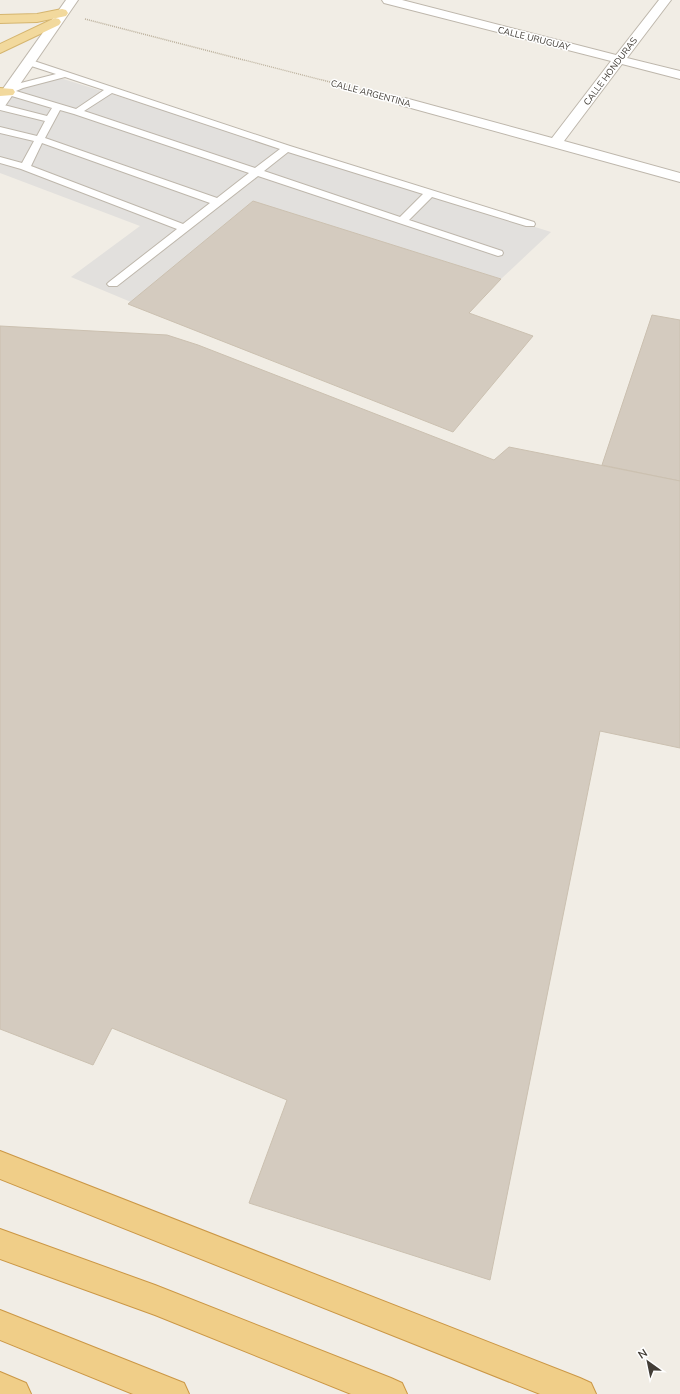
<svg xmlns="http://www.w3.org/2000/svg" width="680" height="1394" viewBox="0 0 680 1394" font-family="Mulish,sans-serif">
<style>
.parking{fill:#e2e0dd}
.building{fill:#d4cbbf;stroke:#cbc0b0}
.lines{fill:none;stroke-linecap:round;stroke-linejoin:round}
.service-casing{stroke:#beb7ac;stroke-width:2}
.minor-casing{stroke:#beb7ac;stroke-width:2}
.tertiary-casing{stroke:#beb7ac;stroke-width:2}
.primary-casing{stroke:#d5b56f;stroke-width:2}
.trunk-casing{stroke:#cb9745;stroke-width:2}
.path{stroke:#bbb09c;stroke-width:1.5;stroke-dasharray:1 1;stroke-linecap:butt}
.service{fill:#fff;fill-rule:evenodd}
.minor{fill:#fff;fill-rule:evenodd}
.tertiary{fill:#fff;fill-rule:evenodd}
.primary{fill:#f2d99d;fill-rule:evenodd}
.trunk{fill:#f0ce88;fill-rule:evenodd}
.labels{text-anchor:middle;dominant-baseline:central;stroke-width:3;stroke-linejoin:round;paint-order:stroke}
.far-street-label{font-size:9px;fill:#423d36;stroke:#fff}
</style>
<rect width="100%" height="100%" fill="#f1ede5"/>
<path class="parking" d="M57,77L551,232L501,279L253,201L131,302L71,277L140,226L0,173V112L7,99L23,87Z"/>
<g class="building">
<path d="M253,201L501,279L469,313L533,336L453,432L128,304Z"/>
<path d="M652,315L680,320V481L602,465Z"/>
<path d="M0,326L167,335L198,345L494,460L509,447L680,481V748L600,731L490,1280L249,1203L287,1100L112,1028L93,1065L0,1029Z"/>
</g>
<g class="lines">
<g class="service-casing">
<path id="service" d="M28,59L290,146L534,222L535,224L534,226H526L432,197L409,220L502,251L503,253L502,255L498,256L258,176L117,286H109L107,284L109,282L177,229L21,169L0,163V157L22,163L34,141L0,133V127L37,136L45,121L0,110V104L47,116L52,108L5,94L3,92L17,84L56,74L25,64L24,62ZM65,77L104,90L76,109L16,91L23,88ZM112,93L280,149L255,168L84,111ZM60,110L74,114L249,173L217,198L45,138ZM42,143L210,203L183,224L31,166ZM288,152L423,194L400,217L264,171Z"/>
</g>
<g class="minor-casing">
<path id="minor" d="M382,0H402L616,55L659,0H671L627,58L680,71V79L622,64L564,141L680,173V182L400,105L398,102L400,99L405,98L552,138L611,61L384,3Z"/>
</g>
<g class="tertiary-casing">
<path id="tertiary" d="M66,0H78L5,106L0,107V93Z"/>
</g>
<g class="primary-casing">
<g id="primary">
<path d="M62,9L66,10L68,13L66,16L37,22L0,23V15L37,14Z"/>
<path d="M55,18L59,19L61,22L59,25L0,53V44Z"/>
<path d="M0,88L13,89L15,92L13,95L0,96Z"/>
</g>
</g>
<g class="trunk-casing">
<g id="trunk">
<path d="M0,1151L580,1378L591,1383L596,1394H540L0,1179Z"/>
<path d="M0,1229L155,1285L391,1378L402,1383L407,1394H351L155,1315L0,1259Z"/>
<path d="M0,1310L184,1383L189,1394H133L0,1340Z"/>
<path d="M0,1372L26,1383L31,1394H0Z"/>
</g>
</g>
<path class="path" d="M85,19L384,96"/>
<use href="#service" class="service"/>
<use href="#minor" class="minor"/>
<use href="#tertiary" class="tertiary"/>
<use href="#primary" class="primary"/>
<use href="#trunk" class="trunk"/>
</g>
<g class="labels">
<g class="far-street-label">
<text transform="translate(534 38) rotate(14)">CALLE URUGUAY</text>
<text transform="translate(610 71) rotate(-53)">CALLE HONDURAS</text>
<text transform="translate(371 93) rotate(15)">CALLE ARGENTINA</text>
</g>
</g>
<g transform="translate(648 1362) rotate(327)" stroke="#ffffff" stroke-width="3" paint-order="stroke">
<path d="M0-3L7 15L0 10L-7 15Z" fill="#423d36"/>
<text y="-6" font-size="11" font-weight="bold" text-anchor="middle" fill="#423d36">N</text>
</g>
</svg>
